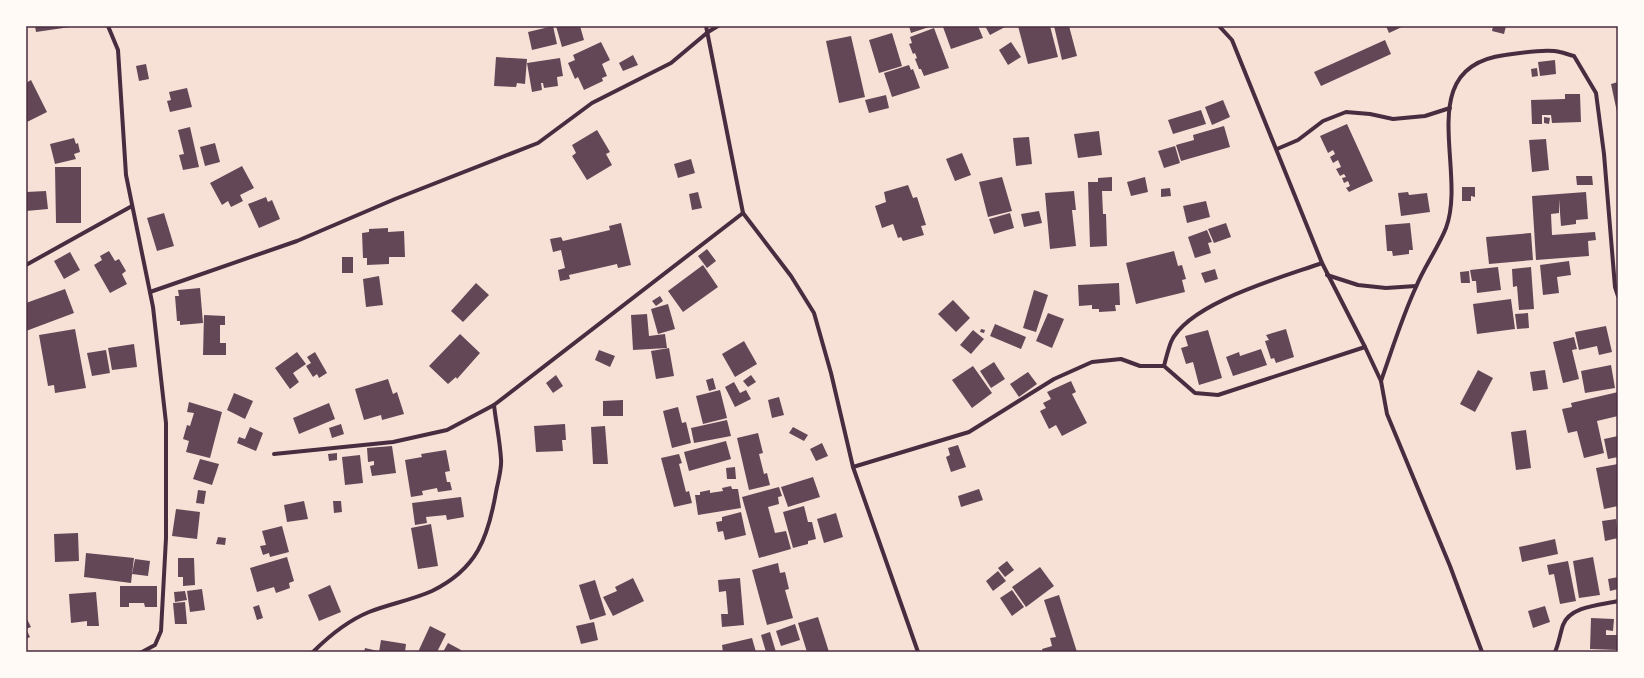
<svg xmlns="http://www.w3.org/2000/svg" width="1644" height="678" viewBox="0 0 1644 678" font-family="Rubik,sans-serif">
<style>
.building{fill:#644757}
.lines{fill:none;stroke-linecap:round;stroke-linejoin:round}
.minor{stroke:#4a2c40;stroke-width:4}
.neatline{fill:none;stroke:#4a2c40;stroke-width:1.5}
</style>
<rect width="100%" height="100%" fill="#f7e1d7"/>
<g class="building">
<path d="M35,26H70V27L36,32Z"/>
<path d="M553,26L557,44L532,50L528,32Z"/>
<path d="M556,26H580L584,40L562,47Z"/>
<path d="M909,26H932L911,33Z"/>
<path d="M946,26H978L983,38L951,49L943,27Z"/>
<path d="M985,26H1004L1005,27L990,35Z"/>
<path d="M1018,26H1050L1058,57L1028,64Z"/>
<path d="M1054,26H1069L1077,56L1062,60Z"/>
<path d="M1386,26H1404L1389,33Z"/>
<path d="M1493,26H1506L1504,34L1492,31Z"/>
<path d="M934,28L949,68L924,76L921,69H919L915,59L917,58L915,53L913,54L909,44L912,43L910,37Z"/>
<path d="M892,33L902,66L879,73L869,40Z"/>
<path d="M851,36L865,97L839,103L826,41Z"/>
<path d="M1385,40L1391,54L1321,86L1314,72Z"/>
<path d="M601,42L610,60L602,64L607,76L602,78L603,81L584,90L578,77L575,79L568,63L575,60L573,55Z"/>
<path d="M1011,42L1021,57L1008,65L999,50Z"/>
<path d="M633,55L638,65L623,71L619,63Z"/>
<path d="M496,57L527,59L525,84L517,83L516,87L494,86Z"/>
<path d="M560,58L563,76L557,77L558,86L544,88L543,83H541L542,90L532,92L527,63Z"/>
<path d="M1555,60L1556,74L1540,76L1538,62Z"/>
<path d="M146,64L149,79L139,81L136,66Z"/>
<path d="M909,65L911,70L913,69L920,88L892,97L884,73Z"/>
<path d="M1537,68L1538,76L1532,77L1531,69Z"/>
<path d="M31,80L47,112L27,122L26,83Z"/>
<path d="M1618,82V112H1617L1611,84Z"/>
<path d="M187,88L192,107L170,112L167,101L171,100L169,92Z"/>
<path d="M1565,94H1580L1581,122L1552,123L1551,115H1542V124H1532L1531,100L1565,99Z"/>
<path d="M886,95L889,108L869,113L865,100Z"/>
<path d="M1223,100L1230,117L1212,125L1205,107Z"/>
<path d="M1201,110L1206,124L1173,134L1168,120Z"/>
<path d="M1544,117L1550,118L1549,124L1544,123Z"/>
<path d="M1347,124L1373,181L1349,192L1346,188L1350,186L1348,181L1344,183L1342,178L1346,177L1344,174L1340,176L1336,169L1341,167L1338,160L1333,163L1330,157L1335,154L1333,150L1328,153L1320,136Z"/>
<path d="M1224,126L1230,147L1181,161L1176,145L1194,140L1193,135Z"/>
<path d="M190,127L199,167L183,170L179,155L184,154L178,130Z"/>
<path d="M597,130L610,152L606,154L612,165L587,180L572,156L576,153L572,145Z"/>
<path d="M1099,131L1102,155L1078,158L1074,134Z"/>
<path d="M1029,137L1032,164L1016,166L1013,138Z"/>
<path d="M74,138L76,144L78,143L80,152L74,154L76,159L55,164L50,144Z"/>
<path d="M1546,139L1549,170L1532,172L1529,140Z"/>
<path d="M215,143L220,162L205,166L200,147Z"/>
<path d="M1175,146L1180,163L1164,168L1158,151Z"/>
<path d="M962,153L971,175L955,181L946,159Z"/>
<path d="M691,159L695,173L678,178L674,164Z"/>
<path d="M242,166L254,188L240,195L243,201L231,207L228,201L222,205L210,183Z"/>
<path d="M55,167H81V223H56Z"/>
<path d="M1576,176H1592L1593,185H1577Z"/>
<path d="M1002,177L1012,211L988,217L979,182Z"/>
<path d="M1112,177V191H1102L1103,214H1106L1107,246L1090,247L1088,182H1098V178Z"/>
<path d="M1145,177L1148,192L1131,196L1127,182Z"/>
<path d="M908,185L913,198L917,197L926,225L921,226L924,235L903,241L901,237L898,238L893,224L882,228L875,206L886,202L884,192Z"/>
<path d="M1462,187H1475V197L1471,196V201H1462Z"/>
<path d="M1170,188L1171,196L1161,197V189Z"/>
<path d="M46,191L48,209L26,211V192Z"/>
<path d="M1074,191L1076,210H1072L1076,246L1050,249L1045,193Z"/>
<path d="M698,192L702,208L692,210L689,194Z"/>
<path d="M1408,192L1409,195L1427,193L1430,212L1401,216L1398,193Z"/>
<path d="M1586,192L1588,219L1576,220V224L1561,226L1559,199V213L1551,214L1552,235L1595,232L1596,240L1588,241L1589,256L1536,260L1532,196Z"/>
<path d="M266,197L268,202L272,200L280,219L259,228L248,204Z"/>
<path d="M1206,201L1210,217L1187,223L1183,206Z"/>
<path d="M1039,211L1042,223L1024,227L1021,214Z"/>
<path d="M164,213L174,246L157,251L147,218Z"/>
<path d="M1010,213L1014,228L994,234L989,219Z"/>
<path d="M621,223L631,265L618,268L617,264L569,275L570,279L560,281L558,270L565,268L561,250L553,252L550,239L561,237L563,241L610,230L609,226Z"/>
<path d="M1226,223L1231,237L1214,243L1208,229Z"/>
<path d="M1410,223L1413,250H1409V254L1393,256L1392,251H1387L1385,225Z"/>
<path d="M388,228V232L404,231L405,257H389V264L367,265V258H363L362,233L369,232V229Z"/>
<path d="M1207,230L1212,242L1208,243L1211,253L1195,258L1188,237Z"/>
<path d="M1531,233L1533,260L1489,264L1486,237Z"/>
<path d="M707,249L716,261L707,268L698,256Z"/>
<path d="M109,251L115,261L119,259L126,271L122,274L127,284L110,293L94,265L102,260L100,256Z"/>
<path d="M1174,251L1178,266L1182,265L1186,279L1182,280L1185,292L1136,304L1126,263Z"/>
<path d="M70,252L80,270L64,279L54,261Z"/>
<rect x="342" y="257" width="11" height="16"/>
<path d="M1569,261L1571,275L1557,277L1559,293L1543,295L1540,265Z"/>
<path d="M703,265L718,287L683,312L668,291Z"/>
<path d="M1498,267L1501,290L1477,293L1476,281H1472L1470,270Z"/>
<path d="M1531,267L1534,309L1519,310L1517,286L1513,287L1512,269Z"/>
<path d="M1215,269L1218,279L1205,283L1201,273Z"/>
<path d="M1469,271L1470,283H1461L1460,272Z"/>
<path d="M379,276L383,305L366,307L363,279Z"/>
<path d="M476,283L489,295L463,322L451,311Z"/>
<path d="M1119,283L1120,305H1115L1116,311L1099,312V309H1092V305L1079,306L1078,285Z"/>
<path d="M200,288L203,323L180,325V321H177L175,296H179L178,290Z"/>
<path d="M65,289L74,313L26,331V303Z"/>
<path d="M1034,290L1048,295L1036,332L1023,328Z"/>
<path d="M660,296L663,301L656,306L652,301Z"/>
<path d="M1511,299L1515,329L1477,334L1473,304Z"/>
<path d="M953,300L970,318L956,332L938,314Z"/>
<path d="M668,304L675,329L658,334L651,309Z"/>
<path d="M1048,313L1064,319L1052,348L1036,341Z"/>
<path d="M1528,313L1529,328L1517,329L1515,314Z"/>
<path d="M647,314L649,336L665,334L667,348L633,350L631,315Z"/>
<path d="M204,315L225,316V325H220V343H226V355H203Z"/>
<path d="M995,324L1026,337L1021,349L990,336Z"/>
<path d="M1606,326L1612,352L1599,355L1597,346L1579,350L1575,332Z"/>
<path d="M75,329L86,388L55,393L54,385L48,386L39,335Z"/>
<path d="M981,329L985,330L984,333L980,332Z"/>
<path d="M1286,329L1294,357L1276,363L1274,358L1271,359L1265,341L1269,340L1266,335Z"/>
<path d="M973,330L984,339L971,354L960,345Z"/>
<path d="M1208,330L1222,378L1199,385L1193,362L1186,364L1181,348L1188,346L1185,336Z"/>
<path d="M460,334L480,353L457,379L456,377L448,384L429,366Z"/>
<path d="M1574,337L1577,349L1572,350L1579,379L1563,383L1553,342Z"/>
<path d="M744,341L757,364L735,377L722,354Z"/>
<path d="M134,344L137,367L112,370L108,348Z"/>
<path d="M669,348L674,376L656,379L651,351Z"/>
<path d="M1261,349L1267,365L1233,376L1226,357L1239,352L1240,356Z"/>
<path d="M106,350L110,373L92,376L87,353Z"/>
<path d="M599,350L615,356L610,367L595,360Z"/>
<path d="M297,352L306,364L293,373L299,382L290,389L275,368Z"/>
<path d="M315,352L327,373L319,378L317,374L313,377L306,366L311,363L307,357Z"/>
<path d="M994,362L1005,379L991,388L980,371Z"/>
<path d="M1611,365L1615,388L1585,393L1581,371Z"/>
<path d="M973,366L992,393L972,408L952,380Z"/>
<path d="M1478,370L1493,378L1475,412L1460,404Z"/>
<path d="M1545,370L1548,389L1533,391L1530,372Z"/>
<path d="M1028,372L1037,384L1019,397L1010,384Z"/>
<path d="M556,375L563,386L553,393L546,383Z"/>
<path d="M751,375L756,382L748,387L743,381Z"/>
<path d="M713,378L716,389L709,391L706,380Z"/>
<path d="M388,379L393,394L397,392L404,414L382,420L381,415L364,420L355,389Z"/>
<path d="M1071,381L1076,392L1072,394L1087,423L1062,436L1056,425L1049,429L1040,411L1046,408L1043,403L1051,399L1047,392Z"/>
<path d="M734,382L740,393L746,390L751,399L735,407L725,387Z"/>
<path d="M720,390L727,418L703,424L696,396Z"/>
<path d="M1618,392V416L1597,421L1604,453L1584,458L1577,431L1568,433L1562,409L1572,407L1571,403Z"/>
<path d="M234,393L253,401L245,419L227,410Z"/>
<path d="M779,397L784,415L772,418L768,400Z"/>
<path d="M623,400V416H603V401Z"/>
<path d="M189,402L222,412L210,458L186,452L189,441L183,439L187,425L190,426L194,413L187,412Z"/>
<path d="M329,403L335,419L299,434L293,418Z"/>
<path d="M678,407L682,423L686,422L691,443L672,448L663,411Z"/>
<path d="M727,420L731,436L694,443L691,428Z"/>
<path d="M341,424L344,434L332,438L329,428Z"/>
<path d="M565,424L566,440H562L563,451L536,452L534,426Z"/>
<path d="M605,426L608,464H593L591,427Z"/>
<path d="M250,427L263,433L256,451L237,443L239,437L245,439Z"/>
<path d="M793,427L808,435L804,441L789,433Z"/>
<path d="M1526,430L1531,468L1516,470L1511,432Z"/>
<path d="M758,433L763,453L759,454L764,474L767,473L770,485L749,490L737,438Z"/>
<path d="M1618,436V457L1608,459L1604,439Z"/>
<path d="M726,441L731,459L689,471L684,452Z"/>
<path d="M822,443L828,456L816,461L810,449Z"/>
<path d="M958,445L966,467L951,472L946,457L950,455L948,448Z"/>
<path d="M392,446L396,473L372,476L370,466L374,465V461L368,462L367,448Z"/>
<path d="M446,450L450,471L445,472L447,482H450L452,490L438,492L437,488L422,491L423,495L411,497L405,460L422,457L421,454Z"/>
<path d="M337,453V460L329,461L328,454Z"/>
<path d="M679,454L682,463L679,464L686,492L689,491L692,503L674,507L661,458Z"/>
<path d="M360,455L363,483L345,485L342,457Z"/>
<path d="M200,459L219,464L212,485L193,479Z"/>
<path d="M1618,464V506L1604,509L1596,468Z"/>
<path d="M735,467L736,479H727L726,468Z"/>
<path d="M813,477L820,497L788,507L781,487Z"/>
<path d="M731,486L732,489H738L741,508L698,515L695,495H700V492L710,490V493L723,491L722,488Z"/>
<path d="M779,487L782,496L778,497L779,504L768,507L775,533L786,531L791,549L759,558L742,497Z"/>
<path d="M979,489L983,500L961,507L958,496Z"/>
<path d="M198,490L206,491L204,504L196,503Z"/>
<path d="M461,497L464,517L447,520L446,515L426,517L427,523L415,525L412,503Z"/>
<path d="M304,501L308,519L287,522L284,505Z"/>
<path d="M333,501H341L342,512L334,513Z"/>
<path d="M804,506L808,522H812L816,539L808,541V544L793,548L783,512Z"/>
<path d="M176,509L200,512L197,539L172,536Z"/>
<path d="M741,512L746,535L725,540L723,531L718,532L716,522L722,521V517Z"/>
<path d="M836,513L843,537L824,543L817,519Z"/>
<path d="M1616,519L1618,538L1605,541L1602,521Z"/>
<path d="M431,524L438,566L418,569L411,528Z"/>
<path d="M282,526L289,552L270,557L269,553L263,555L260,546L266,545L262,531Z"/>
<path d="M78,533L79,561L55,562L54,534Z"/>
<path d="M218,537L226,538L225,545L216,544Z"/>
<path d="M1555,539L1558,554L1522,562L1519,547Z"/>
<path d="M86,553L134,558L131,583L84,577Z"/>
<path d="M287,557L294,581L289,583L290,588L276,593L274,587L257,592L250,568Z"/>
<path d="M1593,557L1600,595L1579,598L1573,561Z"/>
<path d="M178,558H194L195,585L183,586V577H178Z"/>
<path d="M135,559L150,561L148,576L132,574Z"/>
<path d="M1007,561L1014,570L1005,577L998,568Z"/>
<path d="M1568,561L1576,601L1560,604L1554,574L1549,575L1547,565Z"/>
<path d="M778,563L780,573L785,572L789,589L785,590L793,618L767,625L752,570Z"/>
<path d="M1040,567L1054,586L1026,607L1012,587Z"/>
<path d="M998,571L1006,581L993,591L986,581Z"/>
<path d="M1618,577V589L1610,591L1608,579Z"/>
<path d="M633,578L644,601L613,616L603,597L617,591L615,587Z"/>
<path d="M740,578L744,625L722,627L721,614H728L726,591L719,592L718,580Z"/>
<path d="M595,580L606,615L590,620L579,585Z"/>
<path d="M330,585L341,612L319,621L308,595Z"/>
<path d="M120,586H157V607H145L144,603H129V607H120Z"/>
<path d="M202,589L205,610L190,612L187,591Z"/>
<path d="M1012,590L1024,607L1012,616L1000,598Z"/>
<path d="M185,591L187,600L175,602L174,592Z"/>
<path d="M96,592L99,626H87V621L71,623L69,594Z"/>
<path d="M1059,595L1077,652H1043L1042,649L1052,646L1050,638L1056,637L1044,600Z"/>
<path d="M185,602L187,624H175L173,603Z"/>
<path d="M259,605L263,618L257,620L253,607Z"/>
<path d="M1545,606L1550,622L1533,628L1528,611Z"/>
<path d="M26,617L31,627L26,629L30,637L26,639Z"/>
<path d="M818,617L829,652H807L798,623Z"/>
<path d="M1591,618L1614,619L1613,631L1606,630V635H1618V650L1590,649Z"/>
<path d="M594,622L598,640L581,644L576,626Z"/>
<path d="M795,624L800,640L781,646L776,631Z"/>
<path d="M430,626L446,634L437,652H418Z"/>
<path d="M770,632L776,652H766L761,635Z"/>
<path d="M752,638L756,652H723L722,645Z"/>
<path d="M381,640L406,644L405,652H379Z"/>
<path d="M448,643L461,650L460,652H443Z"/>
<path d="M365,648L378,651V652H364Z"/>
</g>
<g class="lines">
<g class="minor">
<path d="M108,26L118,50L126,175L153,307L166,423V538L161,631L155,645L142,652"/>
<path d="M706,26L743,213L791,276L814,313L831,373L853,467L918,652"/>
<path d="M1219,26L1232,40L1322,263L1365,347L1381,381L1387,414L1450,566L1482,652"/>
<path d="M1277,149L1298,140L1323,121L1346,112L1370,114L1393,119L1425,116L1450,108"/>
<path d="M26,265L132,206"/>
<path d="M1327,275L1358,285L1386,288L1416,286"/>
<path d="M150,292L297,241L395,199L538,143L592,103L671,63L708,32L718,26"/>
<path d="M1164,366C1166,358 1168,350 1171,342C1188,303 1283,277 1322,263"/>
<path d="M1381,381C1392,350 1402,317 1416,287C1424,267 1438,248 1446,228C1468,170 1411,67 1505,55C1518,53 1548,49 1560,52C1565,53 1569,55 1574,56L1596,93L1604,154L1615,287L1618,296"/>
<path d="M274,454L393,442L447,430L494,405"/>
<path d="M853,467L969,432L1054,379L1092,362L1121,359L1140,366H1164L1195,393L1218,395L1365,347"/>
<path d="M313,652C329,636 347,621 369,612C389,604 412,600 432,591C477,569 488,538 496,492C498,481 502,469 501,459C500,441 496,423 494,405L743,213"/>
<path d="M1555,652C1559,643 1560,634 1563,625C1570,606 1601,605 1618,601"/>
</g>
</g>
<rect width="1644" height="678" fill="none" stroke="#fffaf5" stroke-width="54"/>
<rect x="27" y="27" width="1590" height="624" class="neatline"/>
</svg>
